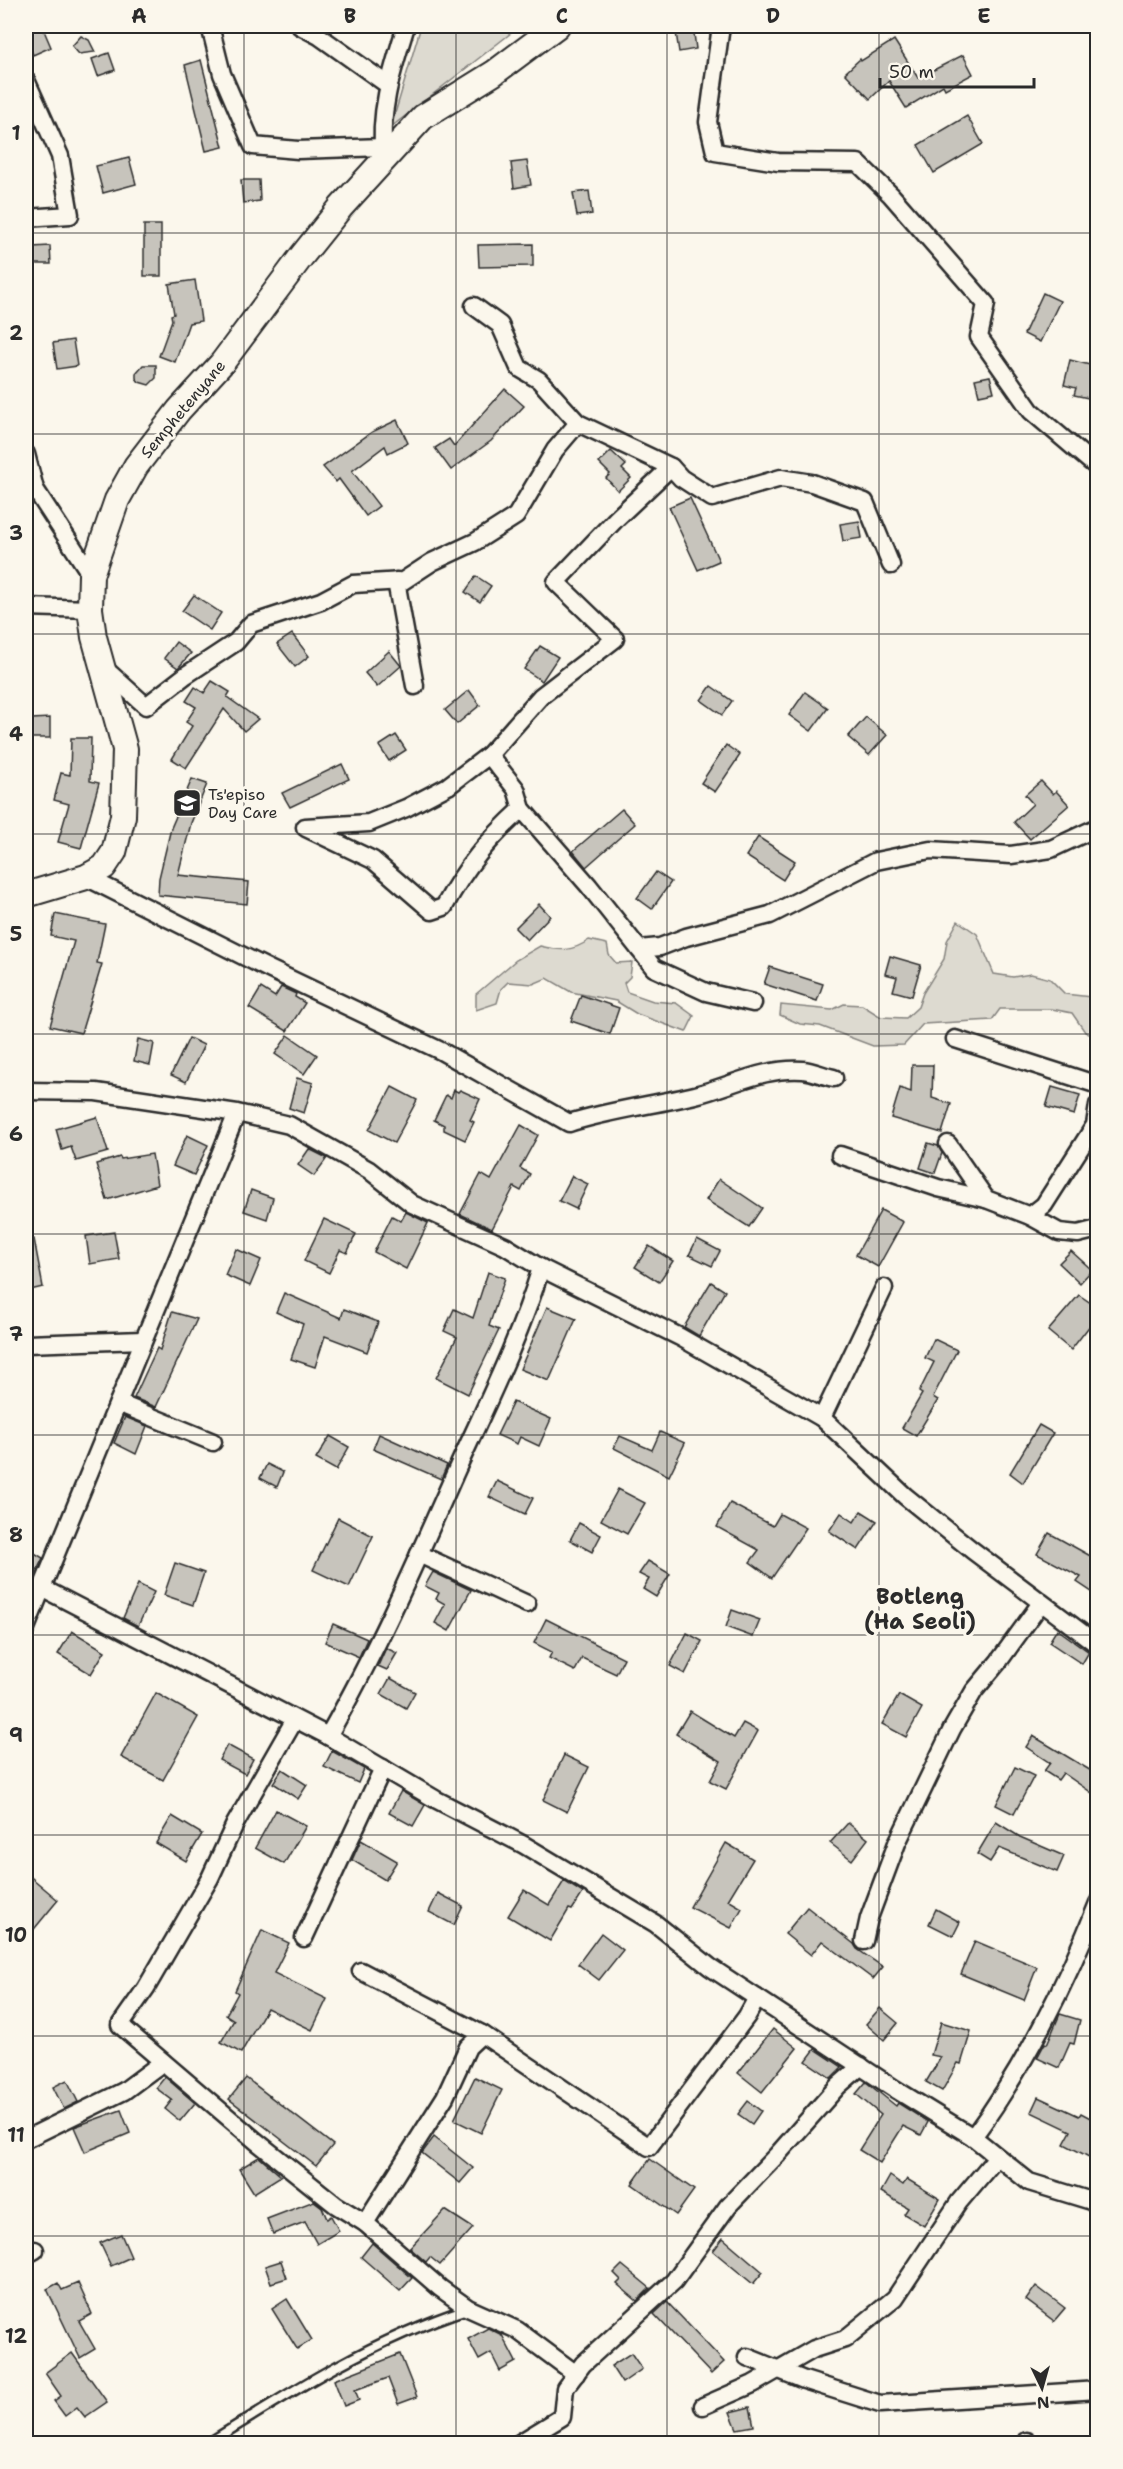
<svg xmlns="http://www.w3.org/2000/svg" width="1123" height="2469" viewBox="0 0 1123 2469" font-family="'Shantell Sans',sans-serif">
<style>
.green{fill:#dddad0;stroke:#84827e;stroke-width:1.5}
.building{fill:#c7c4bc;stroke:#2b2b2b;stroke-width:1.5}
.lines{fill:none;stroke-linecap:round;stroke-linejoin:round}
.service-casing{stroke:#2b2b2b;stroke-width:13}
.minor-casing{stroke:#2b2b2b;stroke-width:21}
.secondary-casing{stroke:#2b2b2b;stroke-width:28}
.service{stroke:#fbf7ec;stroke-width:8}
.minor{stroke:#fbf7ec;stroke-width:16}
.secondary{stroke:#fbf7ec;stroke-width:24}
.grid{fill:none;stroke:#2b2b2b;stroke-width:1.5;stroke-opacity:0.55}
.labels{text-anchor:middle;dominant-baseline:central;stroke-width:6;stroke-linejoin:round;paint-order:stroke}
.street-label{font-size:16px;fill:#2b2b2b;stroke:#fbf7ec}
.poi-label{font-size:16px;fill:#2b2b2b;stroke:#fbf7ec;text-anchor:start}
.district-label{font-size:22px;font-weight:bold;fill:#2b2b2b;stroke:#fbf7ec}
.neatline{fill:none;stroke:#2b2b2b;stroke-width:2}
.grid-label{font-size:20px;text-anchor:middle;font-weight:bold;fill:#2b2b2b}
</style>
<rect width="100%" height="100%" fill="#fbf7ec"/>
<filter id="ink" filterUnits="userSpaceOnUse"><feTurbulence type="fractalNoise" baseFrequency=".0167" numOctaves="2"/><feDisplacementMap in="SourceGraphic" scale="12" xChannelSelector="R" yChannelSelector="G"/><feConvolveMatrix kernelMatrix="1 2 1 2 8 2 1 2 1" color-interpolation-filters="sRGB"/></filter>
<g filter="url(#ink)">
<g class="green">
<path d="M421,26H520L391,127Z"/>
<path d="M958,921L977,934L994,974L1013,977L1031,974L1050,979L1065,994L1091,997L1097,993V1038L1085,1032L1072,1013L1052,1009H1000L992,1020L923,1024L904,1045L873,1046L820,1026L800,1024L780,1015L781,1005L832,1010L844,1004L862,1005L881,1017L906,1018L918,1007L923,993L944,959L947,941Z"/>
<path d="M589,940L607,944L609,955L616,963L632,962L630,977L624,983L627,992L653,1001L676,1003L694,1016L686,1032L637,1014L616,1001L571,992L547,978L533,984L508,982L501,989L497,1003L476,1010V994L516,960L540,946C560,951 572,952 589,940Z"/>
</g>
<g class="building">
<path d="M38,26H42L51,47L33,55L26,36V31Z"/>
<path d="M675,26H693L696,49L679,52Z"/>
<path d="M81,36L89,40L95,52L79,54L72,46Z"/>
<path d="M894,40L918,78L963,55L973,74L945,89L943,85L906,108L889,81L870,99L845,73L860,59L861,61Z"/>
<path d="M109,53L115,70L98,76L92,59Z"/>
<path d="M201,60L223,147L206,151L185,65Z"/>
<path d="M967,116L983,144L934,173L918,145Z"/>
<path d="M129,158L136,184L103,193L96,166Z"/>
<path d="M527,161L531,185L514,188L511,163Z"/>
<path d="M241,180H259L260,201L243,203Z"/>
<path d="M589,191L592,214L577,216L573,193Z"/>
<rect x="144" y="225" width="17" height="51"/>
<path d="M533,244V266L479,267L478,245Z"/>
<path d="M50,246L51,264H32V247Z"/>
<path d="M195,280L201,321L189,323L175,362L159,356L172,320L171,315L174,314L169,284Z"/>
<path d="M1043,293L1060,301L1040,342L1024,334Z"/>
<path d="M73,340L77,366L57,369L53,343Z"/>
<path d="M1070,360L1098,367V400L1074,395L1076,388L1064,385Z"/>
<path d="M143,365H156V378L149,385L139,382L136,378V373Z"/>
<path d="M990,376L994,392L979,395L975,379Z"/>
<path d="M505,389L524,406L491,441L451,470L435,448L449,439L454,446Z"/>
<path d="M397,420L408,443L388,453L385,446L352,471L379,506L366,516L339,479L336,482L323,467L372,432Z"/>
<path d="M611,451L626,465L622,469L631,478L618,491L606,478L610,474L599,463Z"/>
<path d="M690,498L719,561L698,570L669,507Z"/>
<path d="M859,521L862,538L843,541L840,524Z"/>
<path d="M476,576L491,586L480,602L465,592Z"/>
<path d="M194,595L221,613L210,630L182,611Z"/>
<path d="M292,634L309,656L295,667L277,644Z"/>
<path d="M176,642L191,653L178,668L164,658Z"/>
<path d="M540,646L558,657L542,681L524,669Z"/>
<path d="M389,651L401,666L377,687L365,673Z"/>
<path d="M212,681L230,692L227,697L258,719L244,731L224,709L186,768L172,759L192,726L186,722L196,707L186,701L195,687L204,693Z"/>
<path d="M711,686L732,701L722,715L701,700Z"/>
<path d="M469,690L480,705L457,724L445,710Z"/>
<path d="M805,692L828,708L811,731L789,715Z"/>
<path d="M866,717L887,735L869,755L848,737Z"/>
<path d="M50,718V738H26V721L32,722V719Z"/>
<path d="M396,735L406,750L389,761L379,746Z"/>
<path d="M71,738H91L90,781L99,783L81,848L58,842L69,804L54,800L61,773L70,775Z"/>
<path d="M726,745L740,755L715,792L701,783Z"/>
<path d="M342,764L349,779L290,807L282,793Z"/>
<path d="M192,779L207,784L191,823L178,875L249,882L247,904L158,895L159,878L171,828Z"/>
<path d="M1041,781L1053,794L1056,791L1069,805L1030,839L1014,822L1033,804L1025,795Z"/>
<path d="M622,809L635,824L586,867L573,851Z"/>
<path d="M758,837L795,861L783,880L746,856Z"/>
<path d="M656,872L671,882L652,909L637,898Z"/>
<path d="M539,904L550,916L527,940L515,928Z"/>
<path d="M55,914L105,924L97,963L102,964L81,1033L50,1026L74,941L51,936Z"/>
<path d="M890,956L921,965L912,996L893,991L897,977L885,974Z"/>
<path d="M770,967L823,984L817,1001L764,984Z"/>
<path d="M281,987L296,994L295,997L305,1003L287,1031L249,1008L261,988L275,997Z"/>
<path d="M581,995L619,1008L610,1034L571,1021Z"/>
<path d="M288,1035L317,1055L304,1074L275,1054Z"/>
<path d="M189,1038L204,1045L186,1082L171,1075Z"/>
<path d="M138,1039L154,1043L150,1065L134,1061Z"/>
<path d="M912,1065H933L932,1098L951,1104L942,1133L891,1118L900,1088L911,1092Z"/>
<path d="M297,1078L313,1083L304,1113L289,1108Z"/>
<path d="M392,1087L417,1100L394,1143L369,1130Z"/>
<path d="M1052,1087L1080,1095L1074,1115L1046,1107Z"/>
<path d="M454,1090L458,1092L460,1090L480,1099L470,1120L474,1122L465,1140L444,1130V1125L434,1120L446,1095L451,1098Z"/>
<path d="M97,1117L108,1152L76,1161L71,1147L62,1150L56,1129Z"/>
<path d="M521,1125L538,1135L520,1168L530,1174L521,1191L514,1187L492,1229L460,1214L481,1174L491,1180Z"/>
<path d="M187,1135L208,1145L194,1175L173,1166Z"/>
<path d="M928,1143L938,1146L942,1153L935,1173L920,1168Z"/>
<path d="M309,1149L327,1158L314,1176L298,1165Z"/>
<path d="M152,1154L157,1185L107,1200L96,1164L120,1157L121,1159Z"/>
<path d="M572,1176L588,1184L576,1209L559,1201Z"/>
<path d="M719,1179L762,1208L749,1227L706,1200Z"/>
<path d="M251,1190L273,1198L267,1219L244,1211Z"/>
<path d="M881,1210L903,1222L878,1267L856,1255Z"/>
<path d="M406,1212L428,1223L406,1269L374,1252L392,1216L401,1221Z"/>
<path d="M324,1219L356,1234L347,1253L340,1250L329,1273L304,1261Z"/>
<path d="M114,1232L119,1259L90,1264L86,1236Z"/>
<path d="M34,1239L43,1287L26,1291V1240Z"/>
<path d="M697,1239L720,1251L712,1266L689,1255Z"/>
<path d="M649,1246L673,1261L659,1282L635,1267Z"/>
<path d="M236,1249L261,1260L250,1286L225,1275Z"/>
<path d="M1071,1251L1092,1270L1080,1283L1059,1263Z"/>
<path d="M488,1272L505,1278L489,1326L499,1330L468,1394L436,1378L457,1337L444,1331L454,1309L473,1318Z"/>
<path d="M711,1282L725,1291L699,1336L684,1327Z"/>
<path d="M284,1293L341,1318L344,1309L378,1322L367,1352L325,1336L315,1367L291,1359L303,1324L276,1312Z"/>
<path d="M1079,1295L1098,1308V1315L1071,1350L1048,1331Z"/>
<path d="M547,1307L576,1319L549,1381L520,1369Z"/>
<path d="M172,1312L197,1319L156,1407L134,1398L157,1348L160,1350Z"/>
<path d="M934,1339L957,1350L933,1397L938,1400L916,1436L902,1428L922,1394L919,1392L934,1362L925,1358Z"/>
<path d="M513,1402L551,1419L539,1446L520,1437L517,1444L497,1435Z"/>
<path d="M125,1417L147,1426L136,1454L114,1443Z"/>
<path d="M1039,1425L1053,1433L1023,1483L1010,1473Z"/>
<path d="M660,1432L685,1443L669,1476L614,1448L620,1436L652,1450Z"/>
<path d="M379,1434L447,1465L441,1479L373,1449Z"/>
<path d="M330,1436L349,1447L336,1470L316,1459Z"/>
<path d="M267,1464L283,1472L277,1487L260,1478Z"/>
<path d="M497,1481L533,1498L525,1514L489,1497Z"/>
<path d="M618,1489L645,1503L627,1534L601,1520Z"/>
<path d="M730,1503L773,1526L780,1514L806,1528L772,1578L750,1562L759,1550L717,1527Z"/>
<path d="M861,1511L877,1521L858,1550L829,1531L841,1513L854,1522Z"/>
<path d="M338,1518L373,1536L349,1587L313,1570Z"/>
<path d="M579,1523L601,1535L592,1552L570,1540Z"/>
<path d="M1049,1533L1094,1558L1098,1553V1596L1077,1582L1081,1577L1037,1554Z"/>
<path d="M26,1548L43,1558L26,1593Z"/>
<path d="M648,1561L670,1574L656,1597L643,1589L649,1579L639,1574Z"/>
<path d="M175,1563L204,1573L193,1605L164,1595Z"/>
<path d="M433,1572L471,1590L449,1631L435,1623L445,1604L436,1599L439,1593L425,1586Z"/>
<path d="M138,1584L154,1592L138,1626L123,1618Z"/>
<path d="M732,1610L760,1620L753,1637L726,1627Z"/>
<path d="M546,1619L624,1658L616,1674L582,1658L575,1671L549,1658L552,1652L534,1643Z"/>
<path d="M333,1624L367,1639L359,1657L325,1642Z"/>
<path d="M1057,1629L1089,1652L1082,1664L1049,1642Z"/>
<path d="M72,1631L105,1651L91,1674L58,1654Z"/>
<path d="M687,1633L702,1641L685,1674L670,1666Z"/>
<path d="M386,1648L397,1653L387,1670L378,1666Z"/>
<path d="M390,1678L415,1692L406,1708L381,1694Z"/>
<path d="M156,1693L198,1717L163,1780L121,1757Z"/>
<path d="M899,1695L922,1708L906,1737L882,1724Z"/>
<path d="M690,1711L734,1738L743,1723L758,1731L726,1789L710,1781L721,1761L676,1734Z"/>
<path d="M1033,1736L1098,1775V1797L1063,1773L1058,1780L1044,1771L1050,1763L1026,1747Z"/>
<path d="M227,1745L253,1759L245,1774L219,1760Z"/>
<path d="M332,1751L364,1769L358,1783L324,1767Z"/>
<path d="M564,1755L589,1767L567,1812L543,1800Z"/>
<path d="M1015,1767L1034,1776L1014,1814L996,1805Z"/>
<path d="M282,1769L307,1785L298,1799L273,1783Z"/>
<path d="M401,1791L425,1805L413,1826L389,1813Z"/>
<path d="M276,1810L306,1826L284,1864L255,1848Z"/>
<path d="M172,1816L202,1834L186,1861L156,1843Z"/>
<path d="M996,1822L1020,1837L1064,1856L1057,1872L999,1848L990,1862L977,1854Z"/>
<path d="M848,1823L868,1839L852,1860L830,1843Z"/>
<path d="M361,1840L397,1861L385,1880L352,1860Z"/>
<path d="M726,1843L753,1859L728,1900L742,1908L731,1928L690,1907Z"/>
<path d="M26,1873L58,1900L26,1939Z"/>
<path d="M564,1881L583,1893L572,1910L569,1909L550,1941L508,1916L524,1890L549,1905Z"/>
<path d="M438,1893L463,1906L454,1925L429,1912Z"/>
<path d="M807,1907L854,1944L857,1949L883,1967L873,1979L822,1941L811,1955L785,1934Z"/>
<path d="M936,1909L960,1922L953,1936L929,1924Z"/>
<path d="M262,1930L289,1943L274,1973L327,1999L312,2030L267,2008L241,2053L221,2042L234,2020L226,2015L238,1993L235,1991Z"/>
<path d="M601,1933L623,1950L599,1980L578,1964Z"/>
<path d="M975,1941L1037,1967L1024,2000L961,1974Z"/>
<path d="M880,2008L898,2023L884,2040L866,2024Z"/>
<path d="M1060,2014L1080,2020L1074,2044L1070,2043L1059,2068L1037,2058L1045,2043L1047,2044Z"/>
<path d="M941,2022L971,2031L961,2064L958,2063L942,2091L926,2082L941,2057L931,2055Z"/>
<path d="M773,2029L797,2048L762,2092L738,2073Z"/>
<path d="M815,2049L842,2067L831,2078L806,2061Z"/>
<path d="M165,2077L195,2103L180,2121L165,2109L172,2100L156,2088Z"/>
<path d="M475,2077L502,2090L481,2133L454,2120Z"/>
<path d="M246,2078L333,2145L316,2166L229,2099Z"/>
<path d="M67,2080L78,2102L64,2109L53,2087Z"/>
<path d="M866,2082L896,2106L898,2103L928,2122L921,2135L903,2126L880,2163L859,2150L881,2115L856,2094Z"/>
<path d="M1038,2097L1079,2116L1081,2113L1098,2122V2141L1089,2157L1064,2144L1071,2131L1031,2112Z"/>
<path d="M748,2101L761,2111L752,2124L738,2114Z"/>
<path d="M121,2110L130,2133L85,2152L74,2127Z"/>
<path d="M434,2137L473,2168L460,2183L422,2153Z"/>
<path d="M259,2157L281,2176L254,2193L239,2169Z"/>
<path d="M650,2159L694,2190L676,2215L632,2184Z"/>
<path d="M890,2176L903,2185L907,2179L940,2199L924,2226L904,2214L908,2208L881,2192Z"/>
<path d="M314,2201L322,2207L327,2219L331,2216L339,2231L317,2244L305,2222L273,2234L267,2219Z"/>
<path d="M445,2210L473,2228L440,2265L430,2257L426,2262L410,2248Z"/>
<path d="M121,2234L131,2257L111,2266L100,2243Z"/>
<path d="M723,2238L763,2272L753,2284L713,2251Z"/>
<path d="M372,2243L412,2278L400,2291L361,2257Z"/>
<path d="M281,2261L287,2278L271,2283L265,2266Z"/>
<path d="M622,2265L650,2288L637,2301L617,2284L621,2280L614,2273Z"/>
<path d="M58,2283L62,2290L78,2283L92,2314L79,2321L95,2349L80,2358L47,2289Z"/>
<path d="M1036,2286L1065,2308L1054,2321L1026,2300Z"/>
<path d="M287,2299L312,2340L297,2349L272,2309Z"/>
<path d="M667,2302L724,2362L711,2374L654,2314Z"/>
<path d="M488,2328L502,2335L516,2362L500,2371L491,2353L479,2360L468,2339Z"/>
<path d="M72,2353L107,2402L85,2417L77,2407L65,2416L54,2401L61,2396L45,2373Z"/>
<path d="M631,2353L642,2369L622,2383L611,2366Z"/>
<path d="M400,2354L417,2397L398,2404L388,2378L355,2390L359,2400L344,2406L334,2380Z"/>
<path d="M750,2407L754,2426L737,2429L730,2412Z"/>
</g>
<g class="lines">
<g class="service-casing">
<path id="service" d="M207,2444C290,2392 374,2339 467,2309"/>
</g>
<g class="minor-casing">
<g id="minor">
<path d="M210,26L222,74L253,146L298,150L383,147"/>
<path d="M300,26L319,36L388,85"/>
<path d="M721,26L708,122L715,152L778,162L858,163L891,195L986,304L979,337L1031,411L1098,468"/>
<path d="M26,80L60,156L70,215L26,218"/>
<path d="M384,157C378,112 393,68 406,26"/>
<path d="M474,306L500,325L519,368L539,380L578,423L671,467L681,478L712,498L781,478L812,483L865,502L891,565"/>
<path d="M26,454L35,489L91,575"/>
<path d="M396,581L415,686"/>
<path d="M26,607L90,609"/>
<path d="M104,668L146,706L186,675L236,642L251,624L321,601L353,584L403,581L432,562L475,542L516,516L555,450L578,423"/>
<path d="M489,755L516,789L522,809L589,886L639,949L660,947L686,937L770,915L876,861L930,850L1011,855L1051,849L1098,827"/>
<path d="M305,827L369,823L406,808L448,786L489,755L541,696L615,639L556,582L617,518L671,467"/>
<path d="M306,828L373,860L432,911L444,907C466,866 488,840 522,809"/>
<path d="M86,877L271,970L441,1051L569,1123C610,1110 653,1105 695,1095C731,1086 765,1067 803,1070C813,1071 824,1076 834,1078"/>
<path d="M639,949L654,968L706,992L753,1003"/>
<path d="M955,1039L1098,1085"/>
<path d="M26,1091L96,1092L237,1113L289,1125L369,1170L412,1204L505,1246L541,1268C520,1337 487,1403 457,1469C417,1559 377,1651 328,1736L42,1588L237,1113"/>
<path d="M948,1144L986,1199L1030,1216L1059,1232L1078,1234L1098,1229"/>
<path d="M840,1155L938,1188L986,1199"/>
<path d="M1030,1216L1044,1205L1095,1125L1098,1105"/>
<path d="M541,1268L680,1337L822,1418L905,1496L972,1550L1098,1645"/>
<path d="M26,1344L143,1340"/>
<path d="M118,1403L213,1442"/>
<path d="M822,1418L884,1288"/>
<path d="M419,1554L527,1604"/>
<path d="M26,1628L42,1588"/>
<path d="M294,1721L235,1824L210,1878L146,1988L120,2025L256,2141L336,2205L365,2223L440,2288L468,2308L517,2330L576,2374"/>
<path d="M328,1736L435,1799L524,1845L656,1924L710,1967L895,2089L973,2137L1029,2182L1098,2203"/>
<path d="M304,1938L383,1768"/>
<path d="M864,1941L869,1918L897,1843L952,1729L974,1691L999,1661L1041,1603"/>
<path d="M361,1971L482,2034"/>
<path d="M973,2137C1023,2070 1067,1982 1098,1903"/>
<path d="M26,2139L124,2091L163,2062"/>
<path d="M365,2223L445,2097L468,2047L482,2034L649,2147L747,2016L757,1998"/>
<path d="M26,2255L35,2250"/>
<path d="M747,2357L804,2380L880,2404L1098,2390"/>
<path d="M703,2406L753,2384L814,2349L845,2339L895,2298L959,2202L997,2157"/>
<path d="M518,2444L562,2417L565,2388L583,2364L674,2281L728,2206L777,2155L838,2086L861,2066"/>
<path d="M1027,2444V2441"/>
</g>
</g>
<g class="secondary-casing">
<path id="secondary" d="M26,895L86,877L104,867L114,852L123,816L125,749L94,637L90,609L91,575L117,500L136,466L179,410L222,363L301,257L341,207L423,117L494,73L557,26"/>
</g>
<use href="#service" class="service"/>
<use href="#minor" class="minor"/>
<use href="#secondary" class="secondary"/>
</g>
</g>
<path class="grid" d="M244,26V2444M456,26V2444M667,26V2444M879,26V2444M26,233H1098M26,434H1098M26,634H1098M26,834H1098M26,1034H1098M26,1234H1098M26,1435H1098M26,1635H1098M26,1835H1098M26,2036H1098M26,2236H1098"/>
<defs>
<g id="school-square" transform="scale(1.5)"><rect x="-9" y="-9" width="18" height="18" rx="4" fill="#2b2b2b" stroke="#fbf7ec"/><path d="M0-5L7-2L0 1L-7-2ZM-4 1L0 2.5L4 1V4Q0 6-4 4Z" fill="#fff"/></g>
</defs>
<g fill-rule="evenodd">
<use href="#school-square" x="187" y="803"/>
</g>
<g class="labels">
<g class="street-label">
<text transform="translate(183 409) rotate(-50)">Semphetenyane</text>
</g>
<g class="poi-label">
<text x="208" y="794">Ts'episo<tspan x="208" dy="18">Day Care</tspan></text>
</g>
<g class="district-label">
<text x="920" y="1596">Botleng<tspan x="920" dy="25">(Ha Seoli)</tspan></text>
</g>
</g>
<rect width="1123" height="2469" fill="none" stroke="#fbf7ec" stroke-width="66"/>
<g transform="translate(1042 2388) rotate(175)" stroke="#fbf7ec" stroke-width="4.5" paint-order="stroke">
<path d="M0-4.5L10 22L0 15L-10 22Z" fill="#2b2b2b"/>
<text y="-9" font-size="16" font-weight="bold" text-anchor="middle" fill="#2b2b2b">N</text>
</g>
<path d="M880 78v9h154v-9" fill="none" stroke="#2b2b2b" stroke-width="3"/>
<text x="889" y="78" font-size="18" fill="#2b2b2b" stroke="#fbf7ec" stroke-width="4.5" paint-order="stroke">50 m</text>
<rect x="33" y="33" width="1057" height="2403" class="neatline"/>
<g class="grid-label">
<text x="139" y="23">A</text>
<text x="350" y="23">B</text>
<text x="562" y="23">C</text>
<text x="773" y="23">D</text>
<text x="984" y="23">E</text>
<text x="16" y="140">1</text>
<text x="16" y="340">2</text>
<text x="16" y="540">3</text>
<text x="16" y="741">4</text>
<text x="16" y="941">5</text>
<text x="16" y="1141">6</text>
<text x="16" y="1341">7</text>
<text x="16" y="1542">8</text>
<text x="16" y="1742">9</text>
<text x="16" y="1942">10</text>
<text x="16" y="2142">11</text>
<text x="16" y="2343">12</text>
</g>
</svg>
